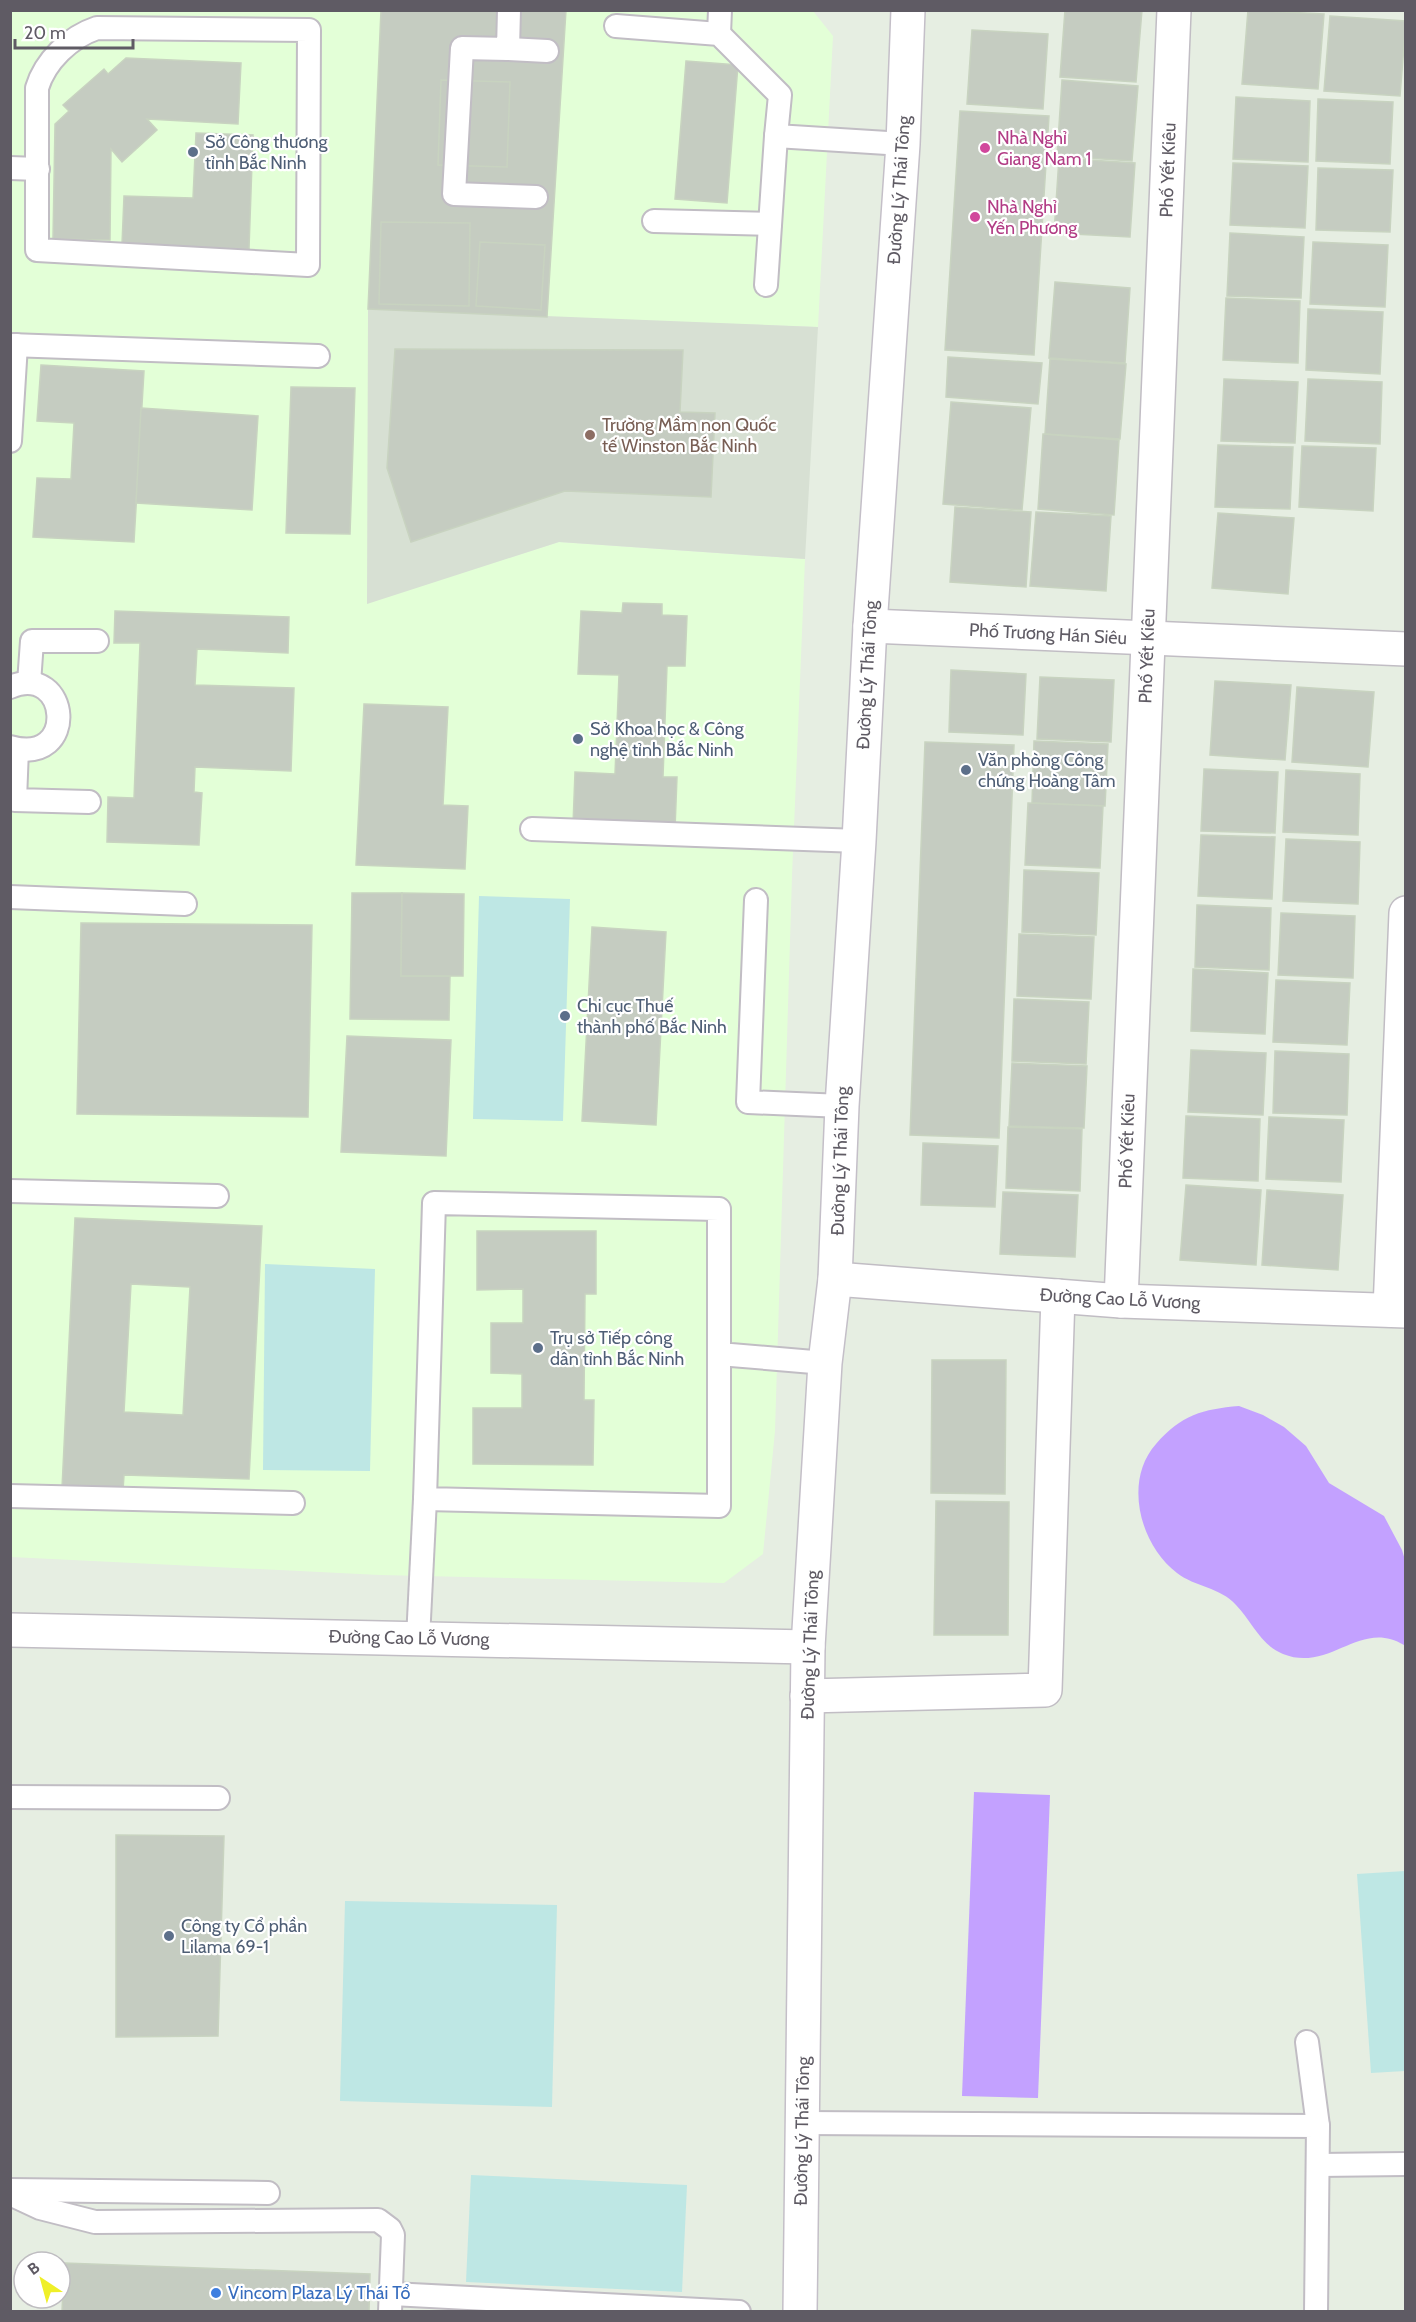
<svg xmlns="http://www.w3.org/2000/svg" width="1416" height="2322" viewBox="0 0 1416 2322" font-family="Cabin,sans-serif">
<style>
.commercial{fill:#e3ffd7}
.education{fill:#d7e0d3}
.green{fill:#bee7e4}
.water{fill:#c3a1ff}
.building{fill:#c5ccc1;stroke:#c8d3c0;stroke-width:1.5;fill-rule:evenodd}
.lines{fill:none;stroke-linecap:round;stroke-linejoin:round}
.lane-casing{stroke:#c1bdc4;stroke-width:26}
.street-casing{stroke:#c1bdc4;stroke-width:36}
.secondary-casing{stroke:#c4bfc8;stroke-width:36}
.lane{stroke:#fff;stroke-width:22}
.street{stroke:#fff;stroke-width:33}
.secondary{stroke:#fff;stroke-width:33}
.hotel-dot{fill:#d1479c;stroke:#fff;stroke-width:2}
.service-dot{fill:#5c6f8a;stroke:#fff;stroke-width:2}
.education-dot{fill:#8d6e63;stroke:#fff;stroke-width:2}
.shop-dot{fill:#3f7fe0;stroke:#fff;stroke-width:2}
.labels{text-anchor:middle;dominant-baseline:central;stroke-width:4.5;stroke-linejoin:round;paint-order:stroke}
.hotel-label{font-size:18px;fill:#b23c85;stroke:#fff;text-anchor:start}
.service-label{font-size:18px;fill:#4e5e75;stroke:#fff;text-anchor:start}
.street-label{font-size:18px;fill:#5f5b64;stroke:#fff}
.education-label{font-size:18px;fill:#785e54;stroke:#fff;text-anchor:start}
.shop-label{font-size:18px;fill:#366cbe;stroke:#fff;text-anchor:start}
</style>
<rect width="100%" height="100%" fill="#e6eee2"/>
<g class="commercial">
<path d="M11,11H381L367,603L559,542L805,559L792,876L775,1431L763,1554L724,1583L380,1575L11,1557Z"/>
<path d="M566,11H813L833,36L818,327L547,317Z"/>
</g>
<path class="education" d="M368,309L818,327L805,559L559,542L367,604Z"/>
<g class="green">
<path d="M479,896L570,899L563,1121L473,1119Z"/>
<path d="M265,1264L375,1269L370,1471L263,1470Z"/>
<path d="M1405,1871V2071L1371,2073L1357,1874Z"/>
<path d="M345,1901L557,1905L552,2107L340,2101Z"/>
<path d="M471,2175L687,2185L682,2292L466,2282Z"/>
</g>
<g class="water">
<path d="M1239,1406L1263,1415L1284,1427L1306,1446L1329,1483L1384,1516L1402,1550L1405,1560V1654L1404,1645C1360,1618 1330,1673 1283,1654C1260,1645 1252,1621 1236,1605C1220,1587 1195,1587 1177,1573C1140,1545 1123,1481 1156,1444C1181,1415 1203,1409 1239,1406Z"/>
<path d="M974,1792L1050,1795L1038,2098L962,2096Z"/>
</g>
<g class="building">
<path d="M381,10H566L547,317L368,309Z"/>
<path d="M1065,10H1142L1136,82L1060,77Z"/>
<path d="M1248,10L1324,14L1318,89L1242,84Z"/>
<path d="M1330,16L1406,21L1400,96L1324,91Z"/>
<path d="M972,30L1048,34L1043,109L967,104Z"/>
<path d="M126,58L241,63L238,124L147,119L157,130L122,162L111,149L110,240L53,239L55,124L69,111L63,105L104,69L108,74Z"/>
<path d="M686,61L738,65L727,203L675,199Z"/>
<path d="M441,80L510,82L507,167L438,165Z"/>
<path d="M1062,80L1138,86L1132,161L1057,156Z"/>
<path d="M1236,97L1310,101L1308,162L1233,159Z"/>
<path d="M1318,99L1393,102L1390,164L1316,161Z"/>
<path d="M960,111L1049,116L1034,355L945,350Z"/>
<path d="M196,133L253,135L249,249L122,244L124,196L193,198Z"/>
<path d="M1059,158L1135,163L1130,237L1054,233Z"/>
<path d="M1233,163L1308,166L1305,228L1230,225Z"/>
<path d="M1318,168L1393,170L1390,232L1316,230Z"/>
<path d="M381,222L470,223L469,306L379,304Z"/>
<path d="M1230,233L1304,237L1301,298L1227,296Z"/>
<path d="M480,242L545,245L541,310L476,306Z"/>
<path d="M1313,242L1388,245L1385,307L1310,304Z"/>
<path d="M1055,282L1130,288L1125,363L1049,358Z"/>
<path d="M1226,298L1300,301L1298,363L1223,360Z"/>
<path d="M1308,309L1383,312L1380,374L1306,370Z"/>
<path d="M395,349L683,350L680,412L715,413L711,497L565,491L411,542L387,468Z"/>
<path d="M948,357L1042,363L1038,404L946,397Z"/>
<path d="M1050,359L1126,364L1120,439L1045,434Z"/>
<path d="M41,365L144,371L134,542L33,537L37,478L71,479L74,423L37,421Z"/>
<path d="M1224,379L1298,382L1295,443L1221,441Z"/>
<path d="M1308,379L1382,382L1380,444L1305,441Z"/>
<path d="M291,387L355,388L350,534L286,533Z"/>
<path d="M951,402L1031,408L1022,510L943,504Z"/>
<path d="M141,408L258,416L252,510L136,503Z"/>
<path d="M1043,434L1119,440L1114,515L1038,509Z"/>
<path d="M1218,445L1293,447L1290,509L1215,507Z"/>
<path d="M1302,446L1376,448L1373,511L1299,507Z"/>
<path d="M955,507L1031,512L1026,587L950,582Z"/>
<path d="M1036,512L1111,516L1106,591L1030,586Z"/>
<path d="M1218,513L1294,518L1288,594L1212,588Z"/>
<path d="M623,603L662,604V615L687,616L685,666H667L663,777H677L675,829L573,825L575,772L615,774L619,675L578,674L581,611L622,613Z"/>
<path d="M115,611L289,617L288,653L197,649L195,685L294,688L291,771L195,767L194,792L202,793L199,845L107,842L108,797L134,798L140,643H114Z"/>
<path d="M951,670L1026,674L1023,735L949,732Z"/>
<path d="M1040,677L1114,680L1111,742L1037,739Z"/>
<path d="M1215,681L1291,685L1285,760L1210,755Z"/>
<path d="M1297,687L1374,692L1368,767L1292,762Z"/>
<path d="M364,704L448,707L443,805L468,806L465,869L356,865Z"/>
<path d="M1034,741L1108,744L1105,806L1032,803Z"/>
<path d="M925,742L1014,745L999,1138L910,1135Z"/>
<path d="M1204,769L1278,772L1275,833L1201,831Z"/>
<path d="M1286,770L1360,774L1358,835L1283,832Z"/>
<path d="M1028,803L1103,806L1100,868L1025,865Z"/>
<path d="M1201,835L1275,837L1272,899L1198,896Z"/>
<path d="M1286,839L1360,842L1358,904L1283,901Z"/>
<path d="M1024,870L1099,873L1096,935L1022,932Z"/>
<path d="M352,893H402L401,976H450L449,1020L350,1019Z"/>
<path d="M402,893L464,894L463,976H401Z"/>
<path d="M1197,905L1271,908L1269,970L1195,967Z"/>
<path d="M1281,913L1355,916L1353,978L1278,975Z"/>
<path d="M81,923L312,925L308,1117L77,1114Z"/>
<path d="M592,927L666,932L656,1125L582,1121Z"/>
<path d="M1019,934L1094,937L1091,999L1017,996Z"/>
<path d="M1193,969L1268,973L1265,1034L1191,1031Z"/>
<path d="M1276,980L1350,983L1347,1045L1273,1042Z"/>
<path d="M1014,999L1089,1002L1086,1064L1012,1061Z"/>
<path d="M347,1036L451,1040L446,1156L341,1152Z"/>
<path d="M1191,1050L1266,1053L1263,1115L1188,1112Z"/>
<path d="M1275,1051L1349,1054L1347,1115L1273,1113Z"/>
<path d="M1012,1063L1087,1066L1084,1128L1009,1126Z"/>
<path d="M1186,1116L1260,1119L1258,1181L1183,1178Z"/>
<path d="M1269,1117L1344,1120L1341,1182L1266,1179Z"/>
<path d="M1008,1127L1082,1129L1080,1191L1006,1188Z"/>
<path d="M923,1143L998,1146L995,1207L921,1205Z"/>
<path d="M1186,1185L1261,1190L1256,1265L1180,1260Z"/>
<path d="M1267,1190L1343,1195L1338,1270L1262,1265Z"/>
<path d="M1003,1192L1078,1195L1075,1257L1000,1254Z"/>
<path d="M75,1218L262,1226L249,1479L124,1475L123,1490L62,1488ZM131,1284L190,1287L183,1415L124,1412Z"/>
<path d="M477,1231H596V1294H585L584,1400H594L593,1465L473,1464V1408H522V1374L491,1373V1323H523V1289L477,1290Z"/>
<path d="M932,1360H1006L1005,1494L931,1493Z"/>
<path d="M936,1501L1009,1502L1008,1635H934Z"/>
<path d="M116,1835L224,1836L218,2036L116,2037Z"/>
<path d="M64,2263L370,2274L369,2312H62Z"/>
</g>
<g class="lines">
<g class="lane-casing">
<g id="lane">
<path d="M509,10L508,49L462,48L454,194L536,197"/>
<path d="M616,26L719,34L780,95L776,136L903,144"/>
<path d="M97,28L309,30L308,265L37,250V88C45,61 70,37 97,28Z"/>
<path d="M719,34L720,10"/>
<path d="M508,49L547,51"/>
<path d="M10,168L38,169"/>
<path d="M654,221L770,224"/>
<path d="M766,285L776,136"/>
<path d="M10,345L318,356"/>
<path d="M10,441L16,345"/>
<path d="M29,683L32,641H97"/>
<path d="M10,687C70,662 79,767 10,747"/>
<path d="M17,749L15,800L89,802"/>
<path d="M532,829L859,841"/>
<path d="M10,897L185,904"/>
<path d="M756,900L748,1102L842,1106"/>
<path d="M10,1191L217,1196"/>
<path d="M719,1354V1506L425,1499L434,1203L719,1209V1354L825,1363"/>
<path d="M10,1496L293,1503"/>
<path d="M418,1639L425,1499"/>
<path d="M10,1797L218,1798"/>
<path d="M1307,2042L1318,2126"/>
<path d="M802,2123L1318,2126L1316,2312"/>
<path d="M1318,2165L1406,2164"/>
<path d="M10,2190L268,2193"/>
<path d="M10,2194L40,2208L95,2222L378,2220L390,2229L393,2235L390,2312"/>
<path d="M392,2294L739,2312"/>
</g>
</g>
<g class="street-casing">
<g id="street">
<path d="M870,626L1406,649"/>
<path d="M835,1279L1121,1301L1406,1311"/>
<path d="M1121,1301L1174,10"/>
<path d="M1390,1310L1406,913"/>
<path d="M10,1630L808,1647"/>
<path d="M807,1696L1045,1690L1058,1296"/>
</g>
</g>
<g class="secondary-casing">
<path id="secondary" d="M800,2312L808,1647L825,1363L835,1279L842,1106L859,841L870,626L903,144L908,10"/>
</g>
<use href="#lane" class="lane"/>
<use href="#street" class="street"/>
<use href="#secondary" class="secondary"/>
</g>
<g class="hotel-dot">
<circle cx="985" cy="148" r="6"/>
<circle cx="975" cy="217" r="6"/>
</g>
<g class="service-dot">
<circle cx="193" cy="152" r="6"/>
<circle cx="578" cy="739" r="6"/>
<circle cx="966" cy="770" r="6"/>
<circle cx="565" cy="1016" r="6"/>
<circle cx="538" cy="1348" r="6"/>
<circle cx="169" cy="1936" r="6"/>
</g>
<circle class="education-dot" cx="590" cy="435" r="6"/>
<circle class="shop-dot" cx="216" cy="2293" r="6"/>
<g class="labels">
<g class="hotel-label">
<text x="997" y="138">Nhà Nghỉ<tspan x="997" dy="21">Giang Nam 1</tspan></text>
<text x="987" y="207">Nhà Nghỉ<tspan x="987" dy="21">Yến Phương</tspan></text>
</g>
<g class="service-label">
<text x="205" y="142">Sở Công thương<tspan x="205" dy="21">tỉnh Bắc Ninh</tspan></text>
<text x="590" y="729">Sở Khoa học &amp; Công<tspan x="590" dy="21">nghệ tỉnh Bắc Ninh</tspan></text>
<text x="978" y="760">Văn phòng Công<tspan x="978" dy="21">chứng Hoàng Tâm</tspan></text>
<text x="577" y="1006">Chi cục Thuế<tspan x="577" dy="21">thành phố Bắc Ninh</tspan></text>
<text x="550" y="1338">Trụ sở Tiếp công<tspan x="550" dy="21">dân tỉnh Bắc Ninh</tspan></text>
<text x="181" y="1926">Công ty Cổ phần<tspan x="181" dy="21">Lilama 69-1</tspan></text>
</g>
<g class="street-label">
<text transform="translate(1168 170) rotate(-88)">Phố Yết Kiêu</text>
<text transform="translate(899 190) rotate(-86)">Đường Lý Thái Tông</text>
<text transform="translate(1048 634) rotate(3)">Phố Trương Hán Siêu</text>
<text transform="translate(1147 656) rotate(-88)">Phố Yết Kiêu</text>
<text transform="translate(867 675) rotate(-87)">Đường Lý Thái Tông</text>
<text transform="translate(1127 1141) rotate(-88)">Phố Yết Kiêu</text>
<text transform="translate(840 1161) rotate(-88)">Đường Lý Thái Tông</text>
<text transform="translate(1120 1299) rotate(3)">Đường Cao Lỗ Vương</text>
<text transform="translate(409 1638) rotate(1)">Đường Cao Lỗ Vương</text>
<text transform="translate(810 1645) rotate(-88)">Đường Lý Thái Tông</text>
<text transform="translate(802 2131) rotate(-89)">Đường Lý Thái Tông</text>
</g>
<g class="education-label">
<text x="602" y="425">Trường Mầm non Quốc<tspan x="602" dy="21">tế Winston Bắc Ninh</tspan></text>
</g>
<g class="shop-label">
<text x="228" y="2293">Vincom Plaza Lý Thái Tổ</text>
</g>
</g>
<rect width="1416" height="2322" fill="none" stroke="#5f5b64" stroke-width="24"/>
<g transform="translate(42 2280) rotate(324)"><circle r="28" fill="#ffffff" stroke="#bfbdc1" stroke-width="1.5"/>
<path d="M0-4.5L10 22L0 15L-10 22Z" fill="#efef28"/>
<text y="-9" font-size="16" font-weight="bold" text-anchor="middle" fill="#5f5b64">B</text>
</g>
<path d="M15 39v9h118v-9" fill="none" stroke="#5f5b64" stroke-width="3"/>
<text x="24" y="39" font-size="18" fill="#5f5b64" stroke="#ffffff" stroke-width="4.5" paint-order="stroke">20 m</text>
</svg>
